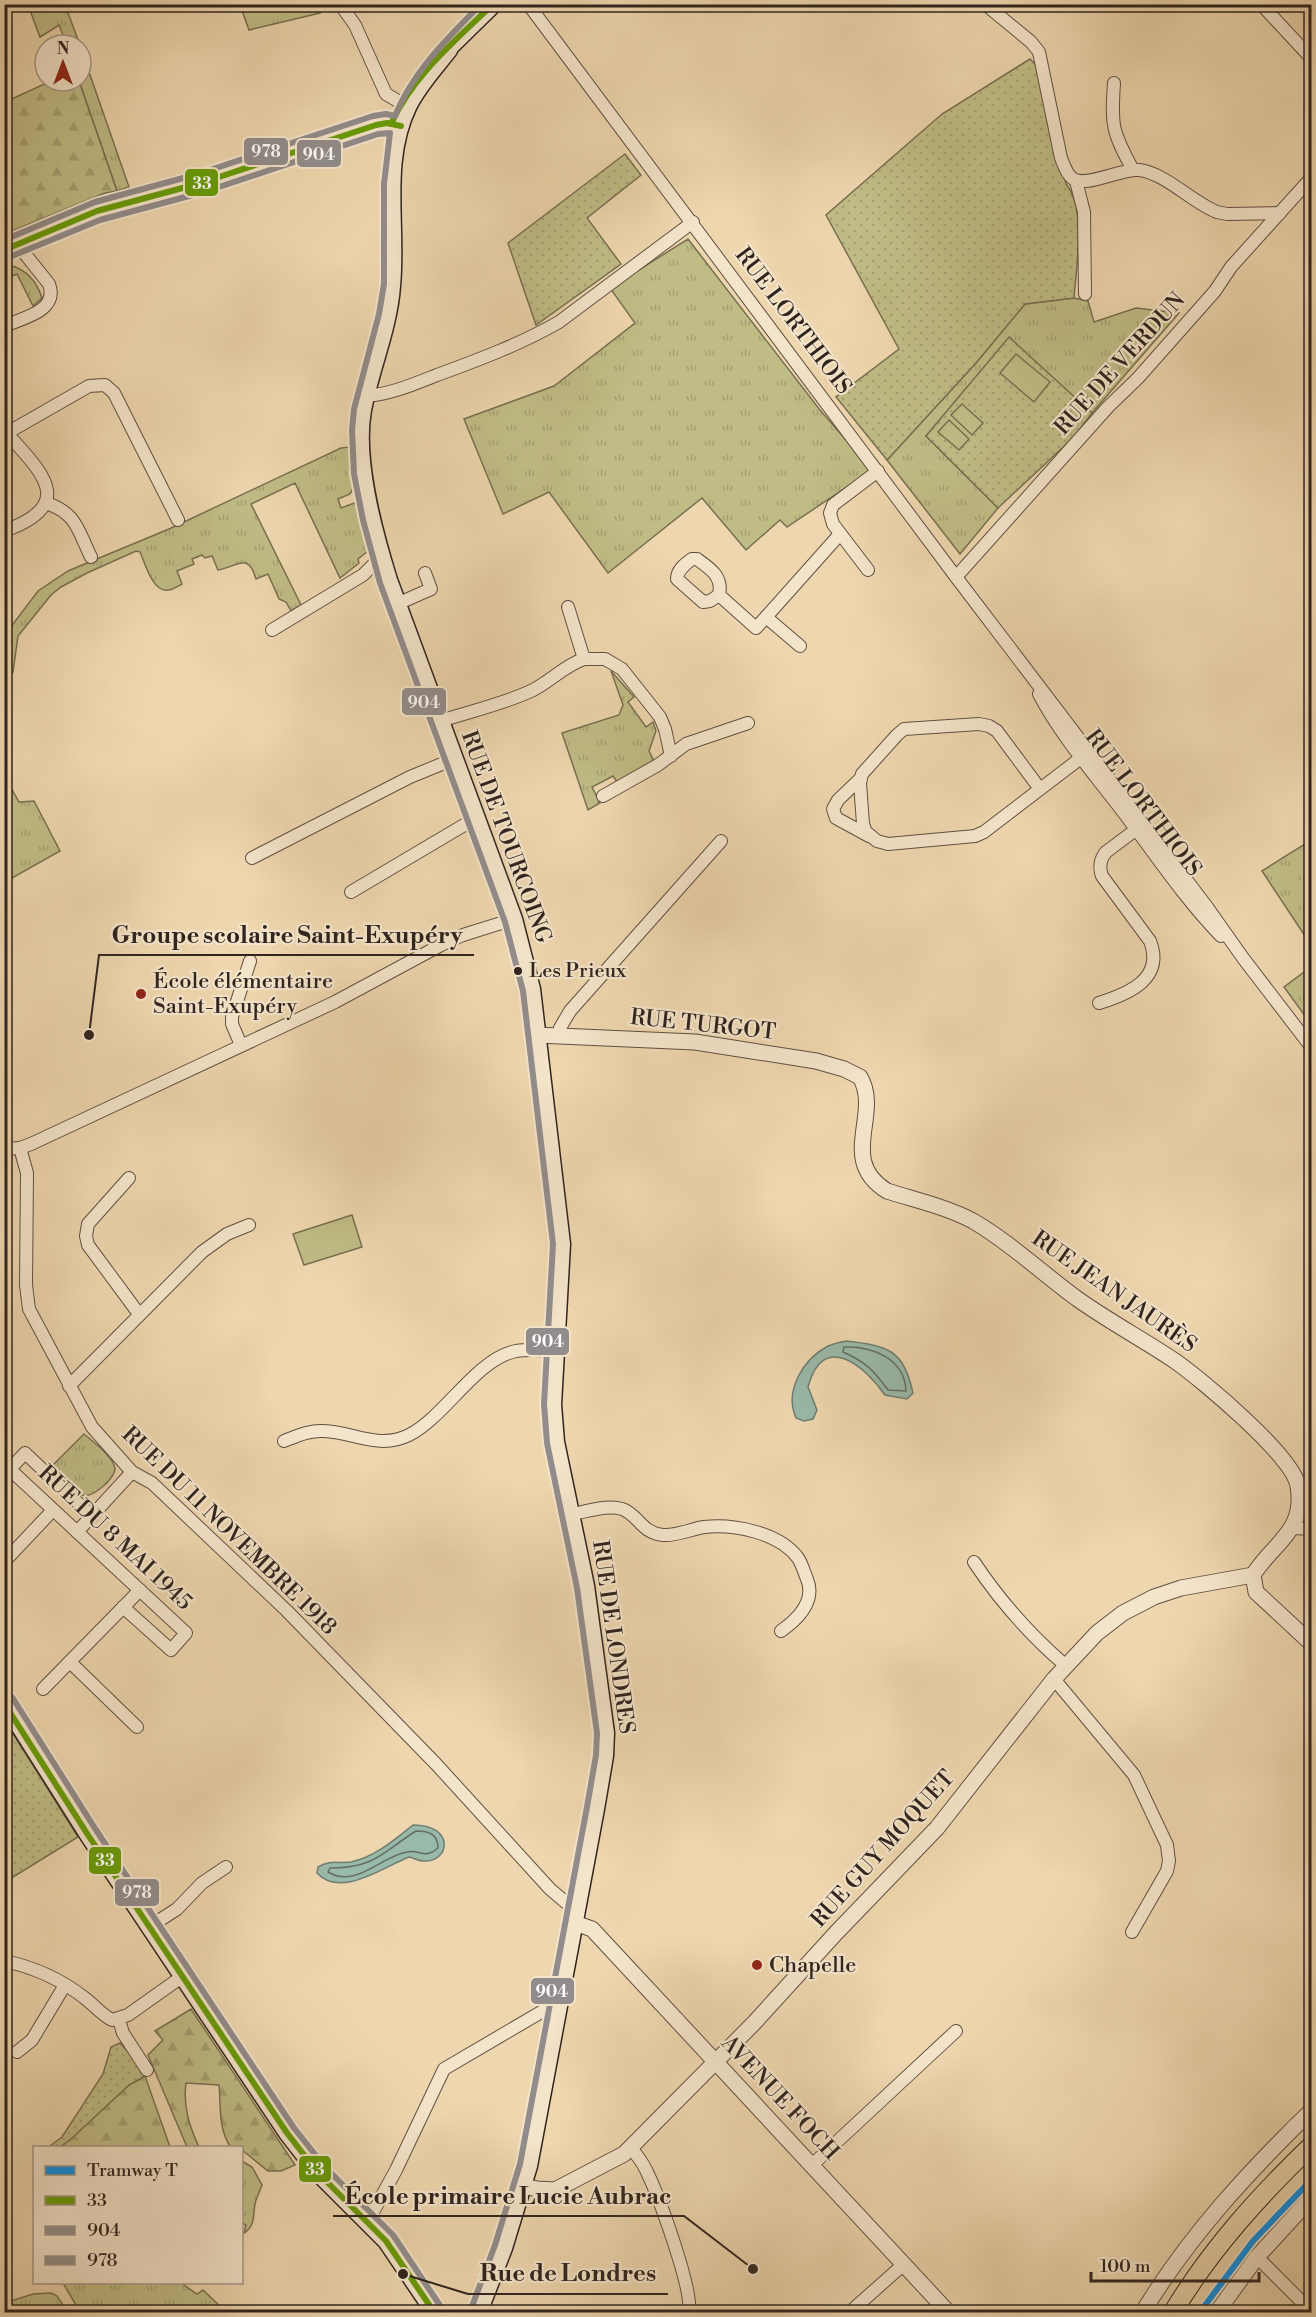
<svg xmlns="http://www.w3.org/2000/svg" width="1316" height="2317" viewBox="0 0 1316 2317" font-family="'Libre Bodoni',serif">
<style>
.grass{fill:url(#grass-tufts);stroke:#787052;stroke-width:1.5}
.forest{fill:url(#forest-firs);stroke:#787052;stroke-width:1.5}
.park{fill:url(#park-dots);stroke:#787052;stroke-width:1.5}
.pitch{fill:#c0bc85;stroke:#787052;stroke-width:1.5}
.water{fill:#99b9a9;stroke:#6f7d72;stroke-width:1.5}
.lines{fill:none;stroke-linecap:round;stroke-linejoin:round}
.shore{stroke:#646e64;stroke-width:1.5}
.minor-casing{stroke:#605043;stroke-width:14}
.tertiary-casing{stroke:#605043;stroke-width:17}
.secondary-casing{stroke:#30241f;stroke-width:19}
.primary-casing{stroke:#30241f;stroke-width:20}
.minor{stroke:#f4e4ca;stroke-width:12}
.tertiary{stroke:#f4e4ca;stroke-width:15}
.secondary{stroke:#f4e4ca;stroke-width:16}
.primary{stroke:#eed6ae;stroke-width:18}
.bus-1-casing{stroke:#f4e4ca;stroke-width:10}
.bus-2-casing{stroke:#f4e4ca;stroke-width:10}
.bus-3-casing{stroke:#f4e4ca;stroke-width:10}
.bus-1{stroke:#699c09;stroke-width:6}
.bus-2{stroke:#928d8c;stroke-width:6}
.bus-3{stroke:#928d8c;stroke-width:6}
.tram-1-casing{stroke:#f4e4ca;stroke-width:10}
.tram-1{stroke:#0293f4;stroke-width:6}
.bus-dot{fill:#30241f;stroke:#f4e4ca;stroke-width:2}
.poi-dot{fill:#8f2418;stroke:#f4e4ca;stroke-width:2}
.labels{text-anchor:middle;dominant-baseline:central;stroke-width:4.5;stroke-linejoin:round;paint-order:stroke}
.bus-label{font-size:20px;fill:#30241f;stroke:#f4e4ca;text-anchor:start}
.street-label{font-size:22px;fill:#30241f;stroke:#f4e4ca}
.poi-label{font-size:22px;fill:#30241f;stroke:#f4e4ca;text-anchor:start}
.leader{fill:none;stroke:#30241f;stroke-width:2}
.callout-dot{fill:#30241f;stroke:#f4e4ca;stroke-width:2}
.callout-label{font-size:24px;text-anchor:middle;font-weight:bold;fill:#30241f;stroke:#f4e4ca;stroke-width:4.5;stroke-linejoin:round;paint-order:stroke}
.line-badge{stroke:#f4e4ca;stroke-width:2}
.badge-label{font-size:16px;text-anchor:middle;font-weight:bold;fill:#fff}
</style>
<defs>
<pattern id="grass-tufts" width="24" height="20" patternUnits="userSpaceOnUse" patternTransform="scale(1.5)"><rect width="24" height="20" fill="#c0bc85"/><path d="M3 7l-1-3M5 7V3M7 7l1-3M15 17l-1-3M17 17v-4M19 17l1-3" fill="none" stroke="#a5a172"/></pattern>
<pattern id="forest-firs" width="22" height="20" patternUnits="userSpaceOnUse" patternTransform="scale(1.5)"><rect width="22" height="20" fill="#c0bc85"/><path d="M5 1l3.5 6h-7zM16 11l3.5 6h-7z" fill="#a5a172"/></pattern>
<pattern id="park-dots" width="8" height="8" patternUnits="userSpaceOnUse" patternTransform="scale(1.5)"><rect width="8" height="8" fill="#c0bc85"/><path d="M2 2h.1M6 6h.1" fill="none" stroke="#a5a172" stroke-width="1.8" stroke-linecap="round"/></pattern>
</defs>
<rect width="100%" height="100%" fill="#eed6ae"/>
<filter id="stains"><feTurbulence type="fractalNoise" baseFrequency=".00333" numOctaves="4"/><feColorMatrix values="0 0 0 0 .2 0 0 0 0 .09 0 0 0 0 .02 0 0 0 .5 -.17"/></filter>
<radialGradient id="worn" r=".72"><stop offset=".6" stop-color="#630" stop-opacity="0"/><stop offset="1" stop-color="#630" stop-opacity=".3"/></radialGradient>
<g class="grass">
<path d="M28,5H65L80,45H67L59,25L40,37Z"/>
<path d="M240,5V4L330,5L320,13L249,30Z"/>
<path d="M81,49L129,187L117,191L79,81H81Z"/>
<path d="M688,239L820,410L872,470L787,527L780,520L746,550L702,498L608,573L549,492L503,514L464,419L554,386L635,323L610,288Z"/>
<path d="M4,264C24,267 36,279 42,298L33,306L17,274L5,279Z"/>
<path d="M1074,298L1088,301L1094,322L1136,308L1179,313L1092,413L1009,338L926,436L998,508L960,554L887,460L976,363L1025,304Z"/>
<path d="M350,447L353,489L350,494L338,499L341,508L354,503L359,506L368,551L358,559L359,563L340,578L295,483L251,504L301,605L291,611L286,602L279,599L268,574L256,579C248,551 238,567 218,570L212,556L205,558L202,555L192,559L194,564L177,571L182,584C178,586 173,590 168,590C153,593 145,563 140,552L136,551L87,573L61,587L51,595L18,636L13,672L5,677L4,636L38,591L68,571L169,529L341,448Z"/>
<path d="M611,671L634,697L628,702L646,727L653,722L656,731L649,751L653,759L650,765L618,783L613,776L592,787L600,803L588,810L562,733L619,715L623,705Z"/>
<path d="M4,775L19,802L34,801L60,851L5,882Z"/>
<path d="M1311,840V945L1262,871Z"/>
<path d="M1311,967V1024L1284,987Z"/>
<path d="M84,1434C93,1442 112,1455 115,1468C116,1478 92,1499 82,1495C71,1491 60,1475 51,1467Z"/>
<path d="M242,2161L252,2167L262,2185C260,2190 258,2195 256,2200C252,2212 257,2225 244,2233L246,2225L242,2223Z"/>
<path d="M63,2283H181L197,2294L203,2290L226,2312H80Z"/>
<path d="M51,2293L57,2296L68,2312H5V2303L33,2294Z"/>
</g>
<g class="forest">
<path d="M51,81H79L117,191L105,193L5,234V102Z"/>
<path d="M191,2009L295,2165L281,2171H268L242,2150V2148L230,2146C218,2128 221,2105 219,2085L186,2083C183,2106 189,2126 199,2147H187L148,2055L163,2040L155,2031Z"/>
<path d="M145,2076L170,2147L60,2148L129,2085Z"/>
</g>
<g class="park">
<path d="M1030,59L1038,67L1066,184C1087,209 1076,267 1074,298L1025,304L976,363L887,460L836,397L899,349L826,215L942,114Z"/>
<path d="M625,154L641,175L587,218L621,264L536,325L508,243Z"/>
<path d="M1009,337L1092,413L1075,436L998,508L926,436Z"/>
<path d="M5,1721L78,1837L5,1882H4Z"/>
<path d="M120,2043L132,2056L145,2076L129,2085L71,2139L60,2147L47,2148L62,2137L103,2074L111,2047Z"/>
</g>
<g class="pitch">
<path d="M1016,354L1050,382L1034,402L1000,373Z"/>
<path d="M962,404L983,423L972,435L951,415Z"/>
<path d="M949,420L969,439L959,450L938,432Z"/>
<path d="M352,1215L362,1247L304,1265L293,1234Z"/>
</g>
<g class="water">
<path d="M846,1341C887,1346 903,1348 913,1393L907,1399L885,1395C864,1365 823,1331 808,1387L817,1410L813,1419L804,1421L796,1418C784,1391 803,1359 828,1346C833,1344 840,1342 846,1341Z"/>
<path d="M413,1825C456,1825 450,1863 423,1861C419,1861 414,1858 409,1857C385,1866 341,1899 317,1873L318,1867C331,1859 338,1864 351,1862C375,1857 394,1840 413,1825Z"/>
</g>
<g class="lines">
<g class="shore">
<path d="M844,1347C873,1346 905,1359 906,1391L888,1390C874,1371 866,1362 843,1352Z"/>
<path d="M416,1831C429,1831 438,1834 438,1848C424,1860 420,1849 407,1852C381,1856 356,1889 328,1872L330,1868C375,1868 381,1853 416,1831Z"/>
</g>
<g class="minor-casing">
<g id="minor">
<path d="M340,4L355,25L386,94L408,107"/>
<path d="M528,4L956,577L1207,907L1243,958L1312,1048"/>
<path d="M985,4L1031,42L1039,52L1061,158C1064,165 1066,173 1072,178C1084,189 1121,168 1139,170C1165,173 1192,202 1217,212L1227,214L1280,213"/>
<path d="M1261,4L1312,59"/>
<path d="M1114,83C1111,126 1112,131 1133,170"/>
<path d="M1076,181L1084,212L1085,294"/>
<path d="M4,326C23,318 59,311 49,284L17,244"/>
<path d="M367,396C391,394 414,384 437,375C478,360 521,344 559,322L693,222"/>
<path d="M4,430C40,471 80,504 4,531"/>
<path d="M7,433L89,386L105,385L114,393L178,520"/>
<path d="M46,503C77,513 78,531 91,557"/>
<path d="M868,570L833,524L830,513L833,505L878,471"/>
<path d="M956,577L1108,407L1138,378L1215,291L1231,267L1312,177"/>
<path d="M719,595L710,601L703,602L677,579C677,570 685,564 692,559H697C711,569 723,577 719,595L756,628L766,617"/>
<path d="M397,604L431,589L425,573"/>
<path d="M568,607L584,659H605L622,669L660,717L665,729L671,756"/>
<path d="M272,630L363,575L382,556"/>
<path d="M800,646L766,617L840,534"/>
<path d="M1039,694C1061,736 1095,775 1124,813C1155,854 1185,899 1221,936"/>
<path d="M440,721C471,711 504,704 533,690C551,681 565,665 584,659"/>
<path d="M861,778L838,800L833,809L836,818L869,836"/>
<path d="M1040,789L997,731L989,726L979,724L904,729L897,735L862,774L860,783L863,824L866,832L877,841L888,844L975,836L984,832L1090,751"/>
<path d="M603,796L658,765L686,744L748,723"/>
<path d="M252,858L410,777L454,759"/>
<path d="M351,892L476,818"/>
<path d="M1099,1003C1128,994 1165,979 1150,941L1102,876C1099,868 1100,859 1106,852L1142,825"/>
<path d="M559,1036L560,1028L570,1011L721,841"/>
<path d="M241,1045L232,1024V1017L250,961"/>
<path d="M20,1148L27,1173L26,1285L29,1309L92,1427L132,1472L152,1483L287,1611L436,1764L550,1889L577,1912"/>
<path d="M4,1149L20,1148L31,1144L335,1002L441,945L463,935L514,919"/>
<path d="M129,1178L88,1224L86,1236L88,1245L139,1314"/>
<path d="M1311,1357L1312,1361"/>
<path d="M69,1386L202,1252L227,1234L249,1225"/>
<path d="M284,1441C297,1436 309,1430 324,1431C353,1432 379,1450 409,1435C445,1417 476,1359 516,1351C529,1349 543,1350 557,1351"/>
<path d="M4,1464L186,1633L171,1650L123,1607"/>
<path d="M10,1469L25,1453L92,1516"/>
<path d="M571,1514C586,1512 608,1504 622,1509C638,1514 641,1533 663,1535C677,1536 691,1529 704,1527C733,1524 779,1532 798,1558C802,1564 804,1572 807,1579C816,1601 798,1619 781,1631"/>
<path d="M1293,1528L1312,1529"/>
<path d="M77,1532L132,1472"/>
<path d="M4,1562L53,1510"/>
<path d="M974,1562C1000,1601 1030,1635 1065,1665"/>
<path d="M70,1662L137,1727"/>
<path d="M1054,1679L1134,1775L1167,1845L1169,1861L1167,1871L1132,1932"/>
<path d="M43,1689L140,1590"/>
<path d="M149,1927L177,1909L202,1883L226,1867"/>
<path d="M4,1961C34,1967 62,1980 86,1999C95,2006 102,2015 112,2020L128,2015L183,1976"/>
<path d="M119,2020L123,2033L147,2070"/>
<path d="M17,2052L32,2040L65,1985"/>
<path d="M630,2147C636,2154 642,2161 646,2170C658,2194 693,2289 689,2312"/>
<path d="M812,2165L956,2031"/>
<path d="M368,2221L396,2170L444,2069L560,2001"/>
<path d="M1257,2257L1312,2312"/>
<path d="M850,2312L904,2264"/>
</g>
</g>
<g class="tertiary-casing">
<g id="tertiary">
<path d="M4,250L97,211L201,183L376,125L387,123L401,126"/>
<path d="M537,1035L695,1042L816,1061L844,1069L860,1077C882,1114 837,1160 887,1191C915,1200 947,1207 973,1221C1011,1243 1044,1275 1079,1300C1110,1322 1144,1340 1175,1361C1202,1380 1293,1456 1298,1486C1306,1531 1273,1543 1253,1575"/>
<path d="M1253,1575L1256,1592L1312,1644"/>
<path d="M575,1923L592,1929L948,2312"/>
<path d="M524,2186L537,2189L555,2190L624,2154L754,2023L836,1933L937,1828L1054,1679L1097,1633L1123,1613L1154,1597L1181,1588L1253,1575"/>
<path d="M1143,2312C1189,2236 1248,2172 1312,2110"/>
<path d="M1217,2312L1257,2257L1312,2197"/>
</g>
</g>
<g class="secondary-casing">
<g id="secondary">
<path d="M449,50C435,68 419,85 409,105C381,162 398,225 392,286C389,328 371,368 363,410C354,460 374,532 389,580L514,919L532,989L562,1244L553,1405L556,1442L586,1586L606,1733L605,1756L596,1809L529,2166L504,2248L479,2312"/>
<path d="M441,56L494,4"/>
<path d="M4,1702L88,1835L287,2133L318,2173L386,2241L434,2312"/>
</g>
</g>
<g class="primary-casing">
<path id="primary" d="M1173,2312C1211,2249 1259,2196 1312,2145"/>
</g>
<use href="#minor" class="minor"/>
<use href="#tertiary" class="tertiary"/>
<use href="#secondary" class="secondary"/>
<use href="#primary" class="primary"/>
<g class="bus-1-casing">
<g id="bus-1">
<path d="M391,124C413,75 455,41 493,4"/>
<path d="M4,250L97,211L201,183L376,125L387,123L401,126"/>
<path d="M4,1703L88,1835L287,2133L318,2173L386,2241L434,2312"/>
</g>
</g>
<g class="bus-2-casing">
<path id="bus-2" d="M7,258L100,220L204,192L378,134L390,133L384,184V284L379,314L354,409L352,430L354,474L363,520L380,583L505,922L523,991L553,1244L544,1404L547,1443L577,1588L597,1733L596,1755L587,1807L520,2164L495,2245L471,2309"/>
</g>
<g class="bus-3-casing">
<g id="bus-3">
<path d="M4,240L95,202L198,174L373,116L386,114L395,116C413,71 448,38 481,4"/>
<path d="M12,1697L96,1830L294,2128L325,2167L393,2235L441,2307"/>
</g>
</g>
<use href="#bus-1" class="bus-1"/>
<use href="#bus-2" class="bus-2"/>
<use href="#bus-3" class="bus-3"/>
<g class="tram-1-casing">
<path id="tram-1" d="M1200,2312L1253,2241L1312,2179"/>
</g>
<use href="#tram-1" class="tram-1"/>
</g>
<circle class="bus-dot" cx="518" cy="971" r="5"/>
<g class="poi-dot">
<circle cx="141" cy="994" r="6"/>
<circle cx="757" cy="1965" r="6"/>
</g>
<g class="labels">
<g class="bus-label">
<text x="529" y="971">Les Prieux</text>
</g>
<g class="street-label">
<text transform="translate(793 321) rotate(53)">RUE LORTHIOIS</text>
<text transform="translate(1120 364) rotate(-48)">RUE DE VERDUN</text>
<text transform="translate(1143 803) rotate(53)">RUE LORTHIOIS</text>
<text transform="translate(506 837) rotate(70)">RUE DE TOURCOING</text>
<text transform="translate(703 1025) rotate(6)">RUE TURGOT</text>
<text transform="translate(1114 1292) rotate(35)">RUE JEAN JAURÈS</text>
<text transform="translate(229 1531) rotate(44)">RUE DU 11 NOVEMBRE 1918</text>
<text transform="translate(115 1538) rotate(43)">RUE DU 8 MAI 1945</text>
<text transform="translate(613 1637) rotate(82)">RUE DE LONDRES</text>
<text transform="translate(883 1849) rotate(-48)">RUE GUY MOQUET</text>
<text transform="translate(780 2098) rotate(47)">AVENUE FOCH</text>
</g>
<g class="poi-label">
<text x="153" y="981">École élémentaire<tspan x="153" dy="25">Saint-Exupéry</tspan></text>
<text x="769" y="1965">Chapelle</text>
</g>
</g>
<path class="leader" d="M89 1035L99 955H474M753 2269L684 2216H333M403 2274L468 2294H668"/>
<g class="callout-dot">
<circle cx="89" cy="1035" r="6"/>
<circle cx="753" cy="2269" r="6"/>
<circle cx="403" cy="2274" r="6"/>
</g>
<g class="callout-label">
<text x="287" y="943">Groupe scolaire Saint-Exupéry</text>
<text x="508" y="2204">École primaire Lucie Aubrac</text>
<text x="568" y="2281">Rue de Londres</text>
</g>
<g class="line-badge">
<rect x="243" y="137" width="46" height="29" rx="6" fill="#928d8c"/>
<rect x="296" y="139" width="46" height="29" rx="6" fill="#928d8c"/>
<rect x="184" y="168" width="35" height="29" rx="6" fill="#699c09"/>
<rect x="401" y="687" width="46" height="29" rx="6" fill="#928d8c"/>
<rect x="525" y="1327" width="45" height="29" rx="6" fill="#928d8c"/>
<rect x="88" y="1846" width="34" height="29" rx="6" fill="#699c09"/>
<rect x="114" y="1878" width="46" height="29" rx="6" fill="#928d8c"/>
<rect x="530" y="1977" width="45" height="28" rx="6" fill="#928d8c"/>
<rect x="298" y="2155" width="34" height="28" rx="6" fill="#699c09"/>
</g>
<g class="badge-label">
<text x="266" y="157">978</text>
<text x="319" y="160">904</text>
<text x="202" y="189">33</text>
<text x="424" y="708">904</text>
<text x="548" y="1347">904</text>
<text x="105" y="1866">33</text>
<text x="137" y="1898">978</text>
<text x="552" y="1997">904</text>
<text x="315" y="2175">33</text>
</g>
<rect width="1316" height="2317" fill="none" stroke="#eed6ae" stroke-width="24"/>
<rect x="6" y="6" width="1304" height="2305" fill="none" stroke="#30241f" stroke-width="3"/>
<rect x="12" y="12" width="1292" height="2293" fill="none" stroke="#30241f" stroke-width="1.5"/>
<rect x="33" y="2146" width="210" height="138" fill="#f4e4ca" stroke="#a69786" stroke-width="1.5"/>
<rect x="45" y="2166" width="30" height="9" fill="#0293f4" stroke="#a69786" stroke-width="1.5"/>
<text x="87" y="2176" font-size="18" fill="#30241f">Tramway T</text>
<rect x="45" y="2196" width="30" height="9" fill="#699c09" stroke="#a69786" stroke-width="1.5"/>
<text x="87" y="2206" font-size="18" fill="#30241f">33</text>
<rect x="45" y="2226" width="30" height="9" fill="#928d8c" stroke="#a69786" stroke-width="1.5"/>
<text x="87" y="2236" font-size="18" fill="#30241f">904</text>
<rect x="45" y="2256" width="30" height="9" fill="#928d8c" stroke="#a69786" stroke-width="1.5"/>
<text x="87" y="2266" font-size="18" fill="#30241f">978</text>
<g transform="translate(63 63)"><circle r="28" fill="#f4e4ca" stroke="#a69786" stroke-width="1.5"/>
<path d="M0-4.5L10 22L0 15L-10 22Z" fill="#8f2418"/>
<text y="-9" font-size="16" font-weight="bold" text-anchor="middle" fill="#30241f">N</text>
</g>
<path d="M1091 2272v9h168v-9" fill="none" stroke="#30241f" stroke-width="3"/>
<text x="1100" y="2272" font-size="18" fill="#30241f" stroke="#f4e4ca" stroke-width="4.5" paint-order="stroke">100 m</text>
<rect width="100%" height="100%" filter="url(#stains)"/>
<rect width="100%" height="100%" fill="url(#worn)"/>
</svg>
